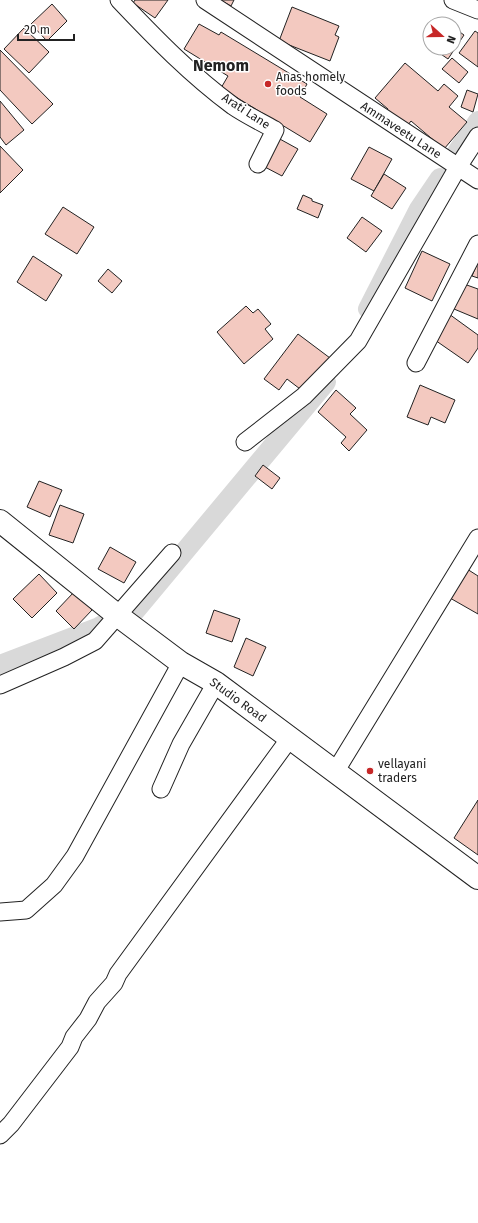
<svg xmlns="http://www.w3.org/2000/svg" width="478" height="1223" viewBox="0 0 478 1223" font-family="'Fira Sans',sans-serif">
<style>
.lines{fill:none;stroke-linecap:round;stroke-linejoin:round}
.canal{stroke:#d9d9d9;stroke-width:20}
.building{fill:#f3c9c0;stroke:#222}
.street-casing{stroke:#222;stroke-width:19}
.secondary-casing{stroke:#222;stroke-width:24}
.street{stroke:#fff;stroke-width:17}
.secondary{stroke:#fff;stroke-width:22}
.poi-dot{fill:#c62828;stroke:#fff;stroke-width:1.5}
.labels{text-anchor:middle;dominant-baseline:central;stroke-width:3;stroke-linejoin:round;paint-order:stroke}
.poi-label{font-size:12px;fill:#222;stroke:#fff;text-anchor:start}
.street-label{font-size:12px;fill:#222;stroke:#fff}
.district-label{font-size:16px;font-weight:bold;fill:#222;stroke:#fff}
</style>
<rect width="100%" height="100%" fill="#fff"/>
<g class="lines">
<g class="canal">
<path d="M457,152L478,121"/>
<path d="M368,309L419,209L440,178"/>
<path d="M135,611L326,382"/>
<path d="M0,665L99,627L106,623"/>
</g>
</g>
<g class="building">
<path d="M135,0H168L155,18L133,3Z"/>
<path d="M220,0H234L231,6Z"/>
<path d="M52,4L67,21L47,41L31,24Z"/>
<path d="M292,7L339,26L335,35L339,37L330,61L279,41Z"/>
<path d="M199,24L219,35L221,32L307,84L300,97L327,114L310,142L221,88L228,76L184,49Z"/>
<path d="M24,28L49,52L29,73L4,49Z"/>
<path d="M454,28L464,35L448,59L432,48H454Z"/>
<path d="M475,31L478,33V67L459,53Z"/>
<path d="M0,50L53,104L32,124L0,90Z"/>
<path d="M452,58L468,72L459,83L442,69Z"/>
<path d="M405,63L438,91L444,84L458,96L449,107L467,122L444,149L411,121L404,130L384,114L388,109L375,98Z"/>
<path d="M467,90L478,94L473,112L461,107Z"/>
<path d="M0,101L24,130L6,145L0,137Z"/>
<path d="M278,138L298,149L282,176L263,166Z"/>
<path d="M0,146L23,170L0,193Z"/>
<path d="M369,147L392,159L374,191L351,179Z"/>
<path d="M384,174L406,188L392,209L371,196Z"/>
<path d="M303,195L312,199V201L323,205L318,218L297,209Z"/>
<path d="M63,207L94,227L77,254L45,234Z"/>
<path d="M362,217L382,231L366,252L347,238Z"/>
<path d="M422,251L450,264L432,301L405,288Z"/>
<path d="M33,256L62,275L46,301L17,282Z"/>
<path d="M478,262V278L472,276Z"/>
<path d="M108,269L122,281L112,293L98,281Z"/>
<path d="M464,284L478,289V319L454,309Z"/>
<path d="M246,306L253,313L258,309L271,324L265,329L273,339L244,364L217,332Z"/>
<path d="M449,314L478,335V348L468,363L432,338Z"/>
<path d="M298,334L330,358L304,392L287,379L279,390L264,379Z"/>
<path d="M420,385L455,400L445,423L431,417L428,425L407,417Z"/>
<path d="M336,390L356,408L350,414L367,430L349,451L341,443L346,437L318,412Z"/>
<path d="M263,465L280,478L272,489L255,476Z"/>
<path d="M39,481L62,490L50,517L27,507Z"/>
<path d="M60,505L84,514L73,543L49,535Z"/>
<path d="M110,547L136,562L124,583L98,569Z"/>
<path d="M467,569L478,576V614L450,598Z"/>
<path d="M39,574L57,593L32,618L13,599Z"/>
<path d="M74,592L92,610L74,629L56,611Z"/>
<path d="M214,610L240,619L232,642L206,633Z"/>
<path d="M246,638L266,647L253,676L234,667Z"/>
<path d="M478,800V855L454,838Z"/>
</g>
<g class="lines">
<g class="street-casing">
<g id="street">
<path d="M119,0C155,38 191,75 233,106C246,115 261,122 275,130L258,164"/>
<path d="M205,0L478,180"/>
<path d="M453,0L478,10"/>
<path d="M416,363L478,244"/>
<path d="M245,442L304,396L358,341L458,167L478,136"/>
<path d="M0,685L64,657L95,641L172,553"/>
<path d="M335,772L478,538"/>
<path d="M161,789L181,744L216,683"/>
<path d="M0,912L26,910L54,885L75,856L181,663"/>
<path d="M0,1135L11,1124L70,1047L74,1037L88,1019L97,1002L114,983L118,974L290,738"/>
</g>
</g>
<g class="secondary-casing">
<path id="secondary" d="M0,521L117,615L181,663L216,683L478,878"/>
</g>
<use href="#street" class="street"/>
<use href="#secondary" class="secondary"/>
</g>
<g class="poi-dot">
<circle cx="268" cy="84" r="4"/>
<circle cx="370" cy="771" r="4"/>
</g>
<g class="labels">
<g class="poi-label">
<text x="276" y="77">Anas homely<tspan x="276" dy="14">foods</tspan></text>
<text x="378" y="764">vellayani<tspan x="378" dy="14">traders</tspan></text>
</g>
<g class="street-label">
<text transform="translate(246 111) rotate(33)">Arati Lane</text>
<text transform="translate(401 130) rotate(33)">Ammaveetu Lane</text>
<text transform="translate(238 700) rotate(36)">Studio Road</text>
</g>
<g class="district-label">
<text x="221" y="65">Nemom</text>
</g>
</g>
<g transform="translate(442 36) rotate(111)"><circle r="19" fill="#ffffff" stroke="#a7a7a7"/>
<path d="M0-3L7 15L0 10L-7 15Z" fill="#c62828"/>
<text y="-6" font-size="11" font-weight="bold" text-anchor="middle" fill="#222222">N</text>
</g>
<path d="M18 34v6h56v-6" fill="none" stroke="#222222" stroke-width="2"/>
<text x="24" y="34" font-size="12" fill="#222222" stroke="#ffffff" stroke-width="3" paint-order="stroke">20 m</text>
</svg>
